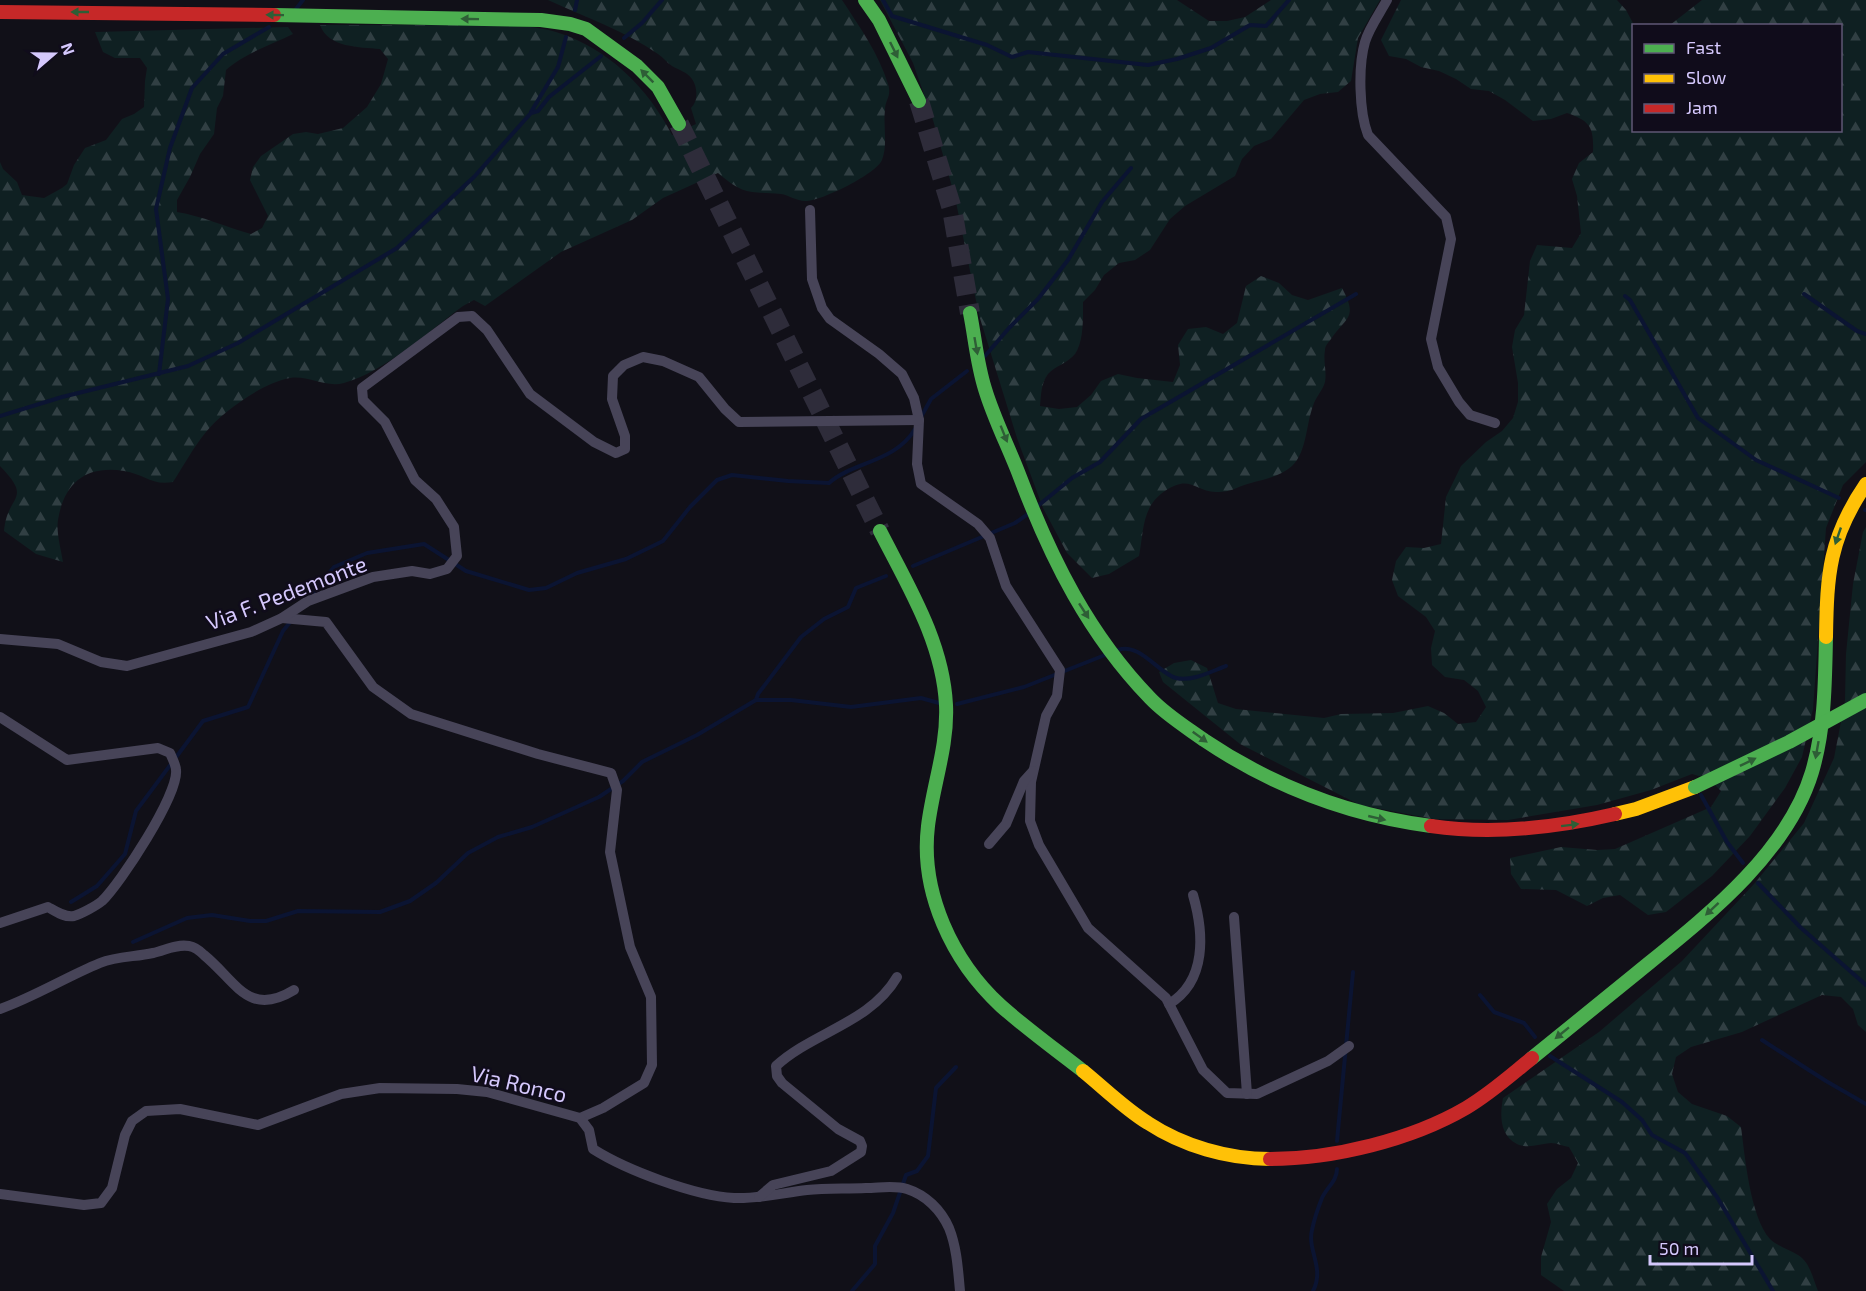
<svg xmlns="http://www.w3.org/2000/svg" width="1866" height="1291" viewBox="0 0 1866 1291" font-family="'Exo 2',sans-serif">
<style>
.forest{fill:url(#forest-firs)}
.lines{fill:none;stroke-linecap:round;stroke-linejoin:round}
.stream{stroke:#0b1432;stroke-width:4}
.highway-tunnel{stroke:#2e2c3a;stroke-width:20;stroke-dasharray:20 10;stroke-linecap:butt}
.street{stroke:#474458;stroke-width:10}
.fast{stroke:#4caf50;stroke-width:14}
.slow{stroke:#ffc107;stroke-width:14}
.jam{stroke:#c62828;stroke-width:14}
.fast-bridge{stroke:#4caf50;stroke-width:14}
.oneway{fill:#2e5e36}
.labels{text-anchor:middle;dominant-baseline:central;stroke-width:5;stroke-linejoin:round;paint-order:stroke}
.street-label{font-size:22px;fill:#d5c8fd;stroke:#100c1b}
</style>
<defs>
<pattern id="forest-firs" width="22" height="20" patternUnits="userSpaceOnUse" patternTransform="scale(1.5)"><rect width="22" height="20" fill="#0f2022"/><path d="M5 1l3.5 6h-7zM16 11l3.5 6h-7z" fill="#313f43"/></pattern>
</defs>
<rect width="100%" height="100%" fill="#111018"/>
<g class="forest">
<path d="M548,0H842C859,26 879,54 888,84C892,97 885,99 885,110C883,126 888,144 882,160C876,174 823,200 807,201C798,202 789,195 781,194C748,191 745,196 718,173L663,198L632,220L561,252L485,306L474,300L463,306C429,331 384,372 344,383C325,388 308,375 290,378C264,382 222,412 206,432C193,448 184,465 173,482C152,486 144,474 124,471C86,465 64,483 58,520C56,532 61,549 63,562L36,554L4,531C7,494 34,501 0,466V162L3,169L17,182L22,195L44,198L62,188L67,184L74,165L85,148L106,140L122,119L134,114L144,107L145,81L147,68L140,58H115L103,52L95,32L288,27L293,34C271,45 243,54 226,70L223,96L217,108L214,134L200,154L190,177L177,200V212C202,216 226,227 251,234L262,228L268,216L250,180L253,167L261,156L293,134L306,132L318,134L343,128L367,107L381,84L388,59L380,49C360,47 328,48 320,25C362,25 405,25 447,25C480,25 525,23 556,32C608,48 648,88 672,135L696,124L691,108C698,102 698,87 692,79C687,72 679,70 672,66C667,63 663,57 658,54C625,31 585,17 548,0Z"/>
<path d="M880,0H1177L1209,21H1227L1245,17L1271,0H1380L1358,38L1351,81L1338,92L1320,94L1304,100L1271,139L1254,146L1242,159L1235,176L1185,206L1170,219L1150,250L1135,260L1119,263L1104,275L1095,290L1083,302C1083,317 1084,341 1075,354C1068,363 1055,366 1048,374C1041,383 1041,395 1040,406L1059,409L1077,407L1091,395L1101,381L1118,374L1137,378L1173,382L1180,365L1178,345L1188,329L1206,327L1223,334L1237,323L1246,286L1261,276L1279,283L1292,295L1308,300L1342,288C1358,318 1347,316 1331,339C1328,343 1325,346 1325,350C1323,361 1327,372 1325,382C1323,390 1315,398 1313,406C1306,424 1307,452 1292,466C1281,476 1265,479 1251,483C1236,487 1233,492 1216,492C1194,491 1190,474 1165,491C1141,507 1144,532 1139,556L1109,574L1092,578L1067,553L1043,508L1017,438L979,315L955,197L933,120L913,63Z"/>
<path d="M1401,0H1617L1626,10L1634,25V130H1840V26L1670,25L1702,0H1866V462L1843,485L1826,528L1813,709L1802,757L1785,788L1750,836L1712,876L1666,912L1648,915L1620,895L1603,898L1587,906L1556,890L1521,889L1511,874L1510,858L1561,847L1597,850L1615,849L1711,807L1721,791L1709,779L1692,774L1651,790L1597,805L1508,820L1434,819L1360,805L1240,744L1163,682L1159,672L1174,663L1191,660L1207,668L1218,703L1236,709L1324,718L1341,714L1393,713L1428,706L1444,713L1458,724L1476,722L1486,707L1478,691L1464,680L1445,677L1432,665L1431,648L1435,631L1426,617L1398,596L1392,580L1396,561L1406,547L1424,548L1441,544L1446,497L1461,466L1486,442L1502,431L1513,418L1518,402V383L1512,347L1515,330L1524,315L1530,261L1537,245L1572,248L1581,233L1577,196L1572,179L1579,163L1593,152C1594,127 1590,121 1567,113L1551,119L1533,121L1505,100L1489,91L1471,89L1456,79L1439,71L1421,67L1406,59L1389,56L1381,40Z"/>
<path d="M1866,527V1032L1858,1025L1853,1009L1841,997L1822,995L1742,1032L1691,1047L1676,1057L1672,1074L1678,1092L1692,1104L1727,1116L1741,1127C1745,1156 1750,1217 1770,1239C1777,1246 1790,1250 1798,1255C1810,1262 1813,1279 1818,1291H1564L1541,1275V1257L1551,1222L1547,1204L1557,1189L1571,1178L1578,1163L1569,1147C1563,1146 1557,1143 1551,1143C1540,1144 1527,1149 1517,1144C1499,1135 1500,1114 1503,1098L1599,1032L1682,961L1754,884L1804,823L1834,758L1845,701L1846,654L1853,584L1863,532Z"/>
</g>
<g class="lines">
<g class="stream">
<path d="M883,0L892,16L987,45L1012,57L1028,52L1148,65L1177,59L1211,48L1250,25L1266,26L1289,0"/>
<path d="M296,9L303,0"/>
<path d="M575,10L577,0"/>
<path d="M624,38L642,23L662,0"/>
<path d="M531,112L558,67L566,37"/>
<path d="M1804,294L1857,331L1866,334"/>
<path d="M1625,296L1630,300L1698,418L1756,460L1839,498"/>
<path d="M985,356L1009,328L1038,299L1068,260L1102,202L1131,168"/>
<path d="M159,374L168,299L156,209L170,148L192,88L223,54L269,27"/>
<path d="M0,416L62,397L188,366L238,343L397,248L474,177L531,113L538,111L549,97L601,56"/>
<path d="M921,417L931,399L967,371"/>
<path d="M1039,505L1072,478L1100,462L1141,419L1356,294"/>
<path d="M1865,510H1866"/>
<path d="M913,566L1015,523L1028,514"/>
<path d="M311,596L334,567L367,553L424,544L466,571L529,590L546,588L577,573L626,559L663,541L690,507L717,480L732,475L788,481L829,483C852,462 896,462 915,429"/>
<path d="M1118,650C1140,642 1159,674 1176,678C1192,682 1212,671 1226,666"/>
<path d="M756,700L758,694L801,637L824,619L848,607L856,588L886,576"/>
<path d="M957,704L1024,687L1105,655"/>
<path d="M1701,795L1727,842L1743,863"/>
<path d="M1758,883L1800,927L1866,985"/>
<path d="M71,902L97,886L125,854L136,811L203,721L248,707L283,631L291,621"/>
<path d="M133,942L187,918L212,915L250,921H266L298,911L380,912L410,901L436,883L468,853L498,837L532,827L599,797L623,781L642,762L697,735L756,700H791L851,707L921,698L939,703"/>
<path d="M1480,995L1494,1012L1524,1023L1535,1037"/>
<path d="M1762,1040L1826,1081L1866,1104"/>
<path d="M1550,1056L1622,1102L1642,1120L1652,1135L1685,1153L1717,1197L1773,1291"/>
<path d="M1337,1141L1353,972"/>
<path d="M852,1291L875,1264V1246L893,1213L906,1175L917,1171L928,1156L936,1088L956,1067"/>
<path d="M1313,1291C1325,1268 1307,1250 1312,1230C1314,1220 1318,1208 1322,1198C1327,1187 1337,1181 1337,1169"/>
</g>
<g class="highway-tunnel">
<path d="M919,101L952,209L970,313"/>
<path d="M679,124L880,531"/>
</g>
<g class="street">
<path d="M1387,0C1380,13 1369,28 1365,42C1358,66 1359,112 1368,135L1446,217L1451,239L1431,339L1438,367L1459,402L1470,415L1495,423"/>
<path d="M810,210L812,279L822,308L830,319L879,354L902,374L914,398L919,420L917,464L921,484L978,524L990,538L1006,586L1060,670L1057,696L1046,716L1031,782L1030,821L1039,845L1088,928L1166,998L1203,1070L1227,1093L1257,1094L1328,1061L1349,1046"/>
<path d="M282,618L326,622L373,687L411,714L538,754L611,773L617,790L610,852L630,947L651,997L652,1065L644,1083L603,1108L580,1118"/>
<path d="M0,639L58,644L101,662L127,666L251,632L282,618L308,601L373,577L412,571L430,574L447,569L457,556L454,527L436,499L415,480L385,422L363,400L362,388L458,317L472,316L487,330L530,394L594,442L616,453L625,449V436L612,399L613,376L624,365L643,357L663,361L699,377L725,409L739,422L919,420"/>
<path d="M0,717L67,760L158,748L170,753C172,758 176,765 176,770C179,794 120,884 102,901C96,906 81,914 74,916C65,918 55,911 48,907L0,923"/>
<path d="M989,844L1006,824L1024,781L1033,771"/>
<path d="M1234,917L1247,1094"/>
<path d="M1169,1004C1207,981 1204,933 1193,895"/>
<path d="M0,1009C34,997 66,977 100,963C117,956 135,957 153,953C166,950 176,944 189,946C195,947 200,951 204,955C236,981 248,1018 294,990"/>
<path d="M0,1194L84,1205L101,1203L112,1188L125,1135L132,1121L146,1111L180,1109L258,1125L341,1094L380,1088L457,1089L487,1092L580,1118L589,1130L593,1149C626,1170 695,1196 734,1198C759,1199 782,1193 807,1190C826,1188 846,1189 866,1188C879,1188 895,1185 907,1189C926,1195 941,1210 949,1228C957,1248 958,1270 960,1291"/>
<path d="M759,1197L773,1185L831,1171L861,1152L862,1146L860,1141L838,1129L782,1083L777,1076L776,1066C813,1032 870,1023 897,977"/>
</g>
<g class="fast">
<path d="M865,0L879,20L919,101"/>
<path d="M274,15L541,20L570,24L586,29L637,66L658,87L679,124"/>
<path d="M970,313C975,338 977,364 985,389C994,419 1009,448 1020,477C1051,559 1089,635 1150,698C1166,715 1186,727 1204,740C1274,787 1347,815 1431,826"/>
<path d="M880,531C908,586 943,642 946,705C948,746 933,785 928,826C920,892 952,961 1001,1006C1027,1029 1056,1050 1083,1071"/>
<path d="M1532,1058C1568,1029 1603,1000 1638,972C1703,919 1787,855 1812,772C1825,728 1825,682 1826,637"/>
</g>
<g class="slow">
<path d="M1826,637C1827,574 1829,538 1866,484"/>
<path d="M1615,814L1636,809L1695,787"/>
<path d="M1083,1071C1104,1088 1125,1109 1148,1123C1183,1146 1228,1159 1270,1159"/>
</g>
<g class="jam">
<path d="M0,12L274,15"/>
<path d="M1431,826C1493,835 1555,828 1615,814"/>
<path d="M1270,1159C1333,1159 1411,1140 1466,1108C1490,1094 1511,1075 1532,1058"/>
</g>
<path class="fast-bridge" d="M1695,787L1789,742L1866,700"/>
</g>
<defs><path id="oneway-solid" d="M-6-.8H1V-3.2L6.5 0L1 3.2V.8H-6Z" transform="scale(1.5)"/></defs>
<g class="oneway">
<use href="#oneway-solid" transform="translate(80 12) rotate(-180)"/>
<use href="#oneway-solid" transform="translate(275 15) rotate(-179)"/>
<use href="#oneway-solid" transform="translate(470 19) rotate(-179)"/>
<use href="#oneway-solid" transform="translate(894 50) rotate(64)"/>
<use href="#oneway-solid" transform="translate(647 76) rotate(-135)"/>
<use href="#oneway-solid" transform="translate(976 346) rotate(80)"/>
<use href="#oneway-solid" transform="translate(1004 434) rotate(68)"/>
<use href="#oneway-solid" transform="translate(1838 536) rotate(109)"/>
<use href="#oneway-solid" transform="translate(1084 611) rotate(57)"/>
<use href="#oneway-solid" transform="translate(1200 737) rotate(36)"/>
<use href="#oneway-solid" transform="translate(1817 750) rotate(100)"/>
<use href="#oneway-solid" transform="translate(1748 762) rotate(-26)"/>
<use href="#oneway-solid" transform="translate(1377 818) rotate(13)"/>
<use href="#oneway-solid" transform="translate(1570 825) rotate(-7)"/>
<use href="#oneway-solid" transform="translate(1712 909) rotate(137)"/>
<use href="#oneway-solid" transform="translate(1562 1033) rotate(141)"/>
</g>
<g class="labels">
<g class="street-label">
<text transform="translate(286 592) rotate(-21)">Via F. Pedemonte</text>
<text transform="translate(519 1083) rotate(13)">Via Ronco</text>
</g>
</g>
<rect x="1632" y="24" width="210" height="108" fill="#100c1b" stroke="#5f5775" stroke-width="1.5"/>
<rect x="1644" y="44" width="30" height="9" fill="#4caf50" stroke="#5f5775" stroke-width="1.5"/>
<text x="1686" y="54" font-size="18" fill="#d5c8fd">Fast</text>
<rect x="1644" y="74" width="30" height="9" fill="#ffc107" stroke="#5f5775" stroke-width="1.5"/>
<text x="1686" y="84" font-size="18" fill="#d5c8fd">Slow</text>
<rect x="1644" y="104" width="30" height="9" fill="#c62828" stroke="#5f5775" stroke-width="1.5"/>
<text x="1686" y="114" font-size="18" fill="#d5c8fd">Jam</text>
<g transform="translate(54 54) rotate(70)" stroke="#100c1b" stroke-width="4.5" paint-order="stroke">
<path d="M0-4.5L10 22L0 15L-10 22Z" fill="#d5c8fd"/>
<text y="-9" font-size="16" font-weight="bold" text-anchor="middle" fill="#d5c8fd">N</text>
</g>
<path d="M1650 1255v9h102v-9" fill="none" stroke="#d5c8fd" stroke-width="3"/>
<text x="1659" y="1255" font-size="18" fill="#d5c8fd" stroke="#100c1b" stroke-width="4.5" paint-order="stroke">50 m</text>
</svg>
